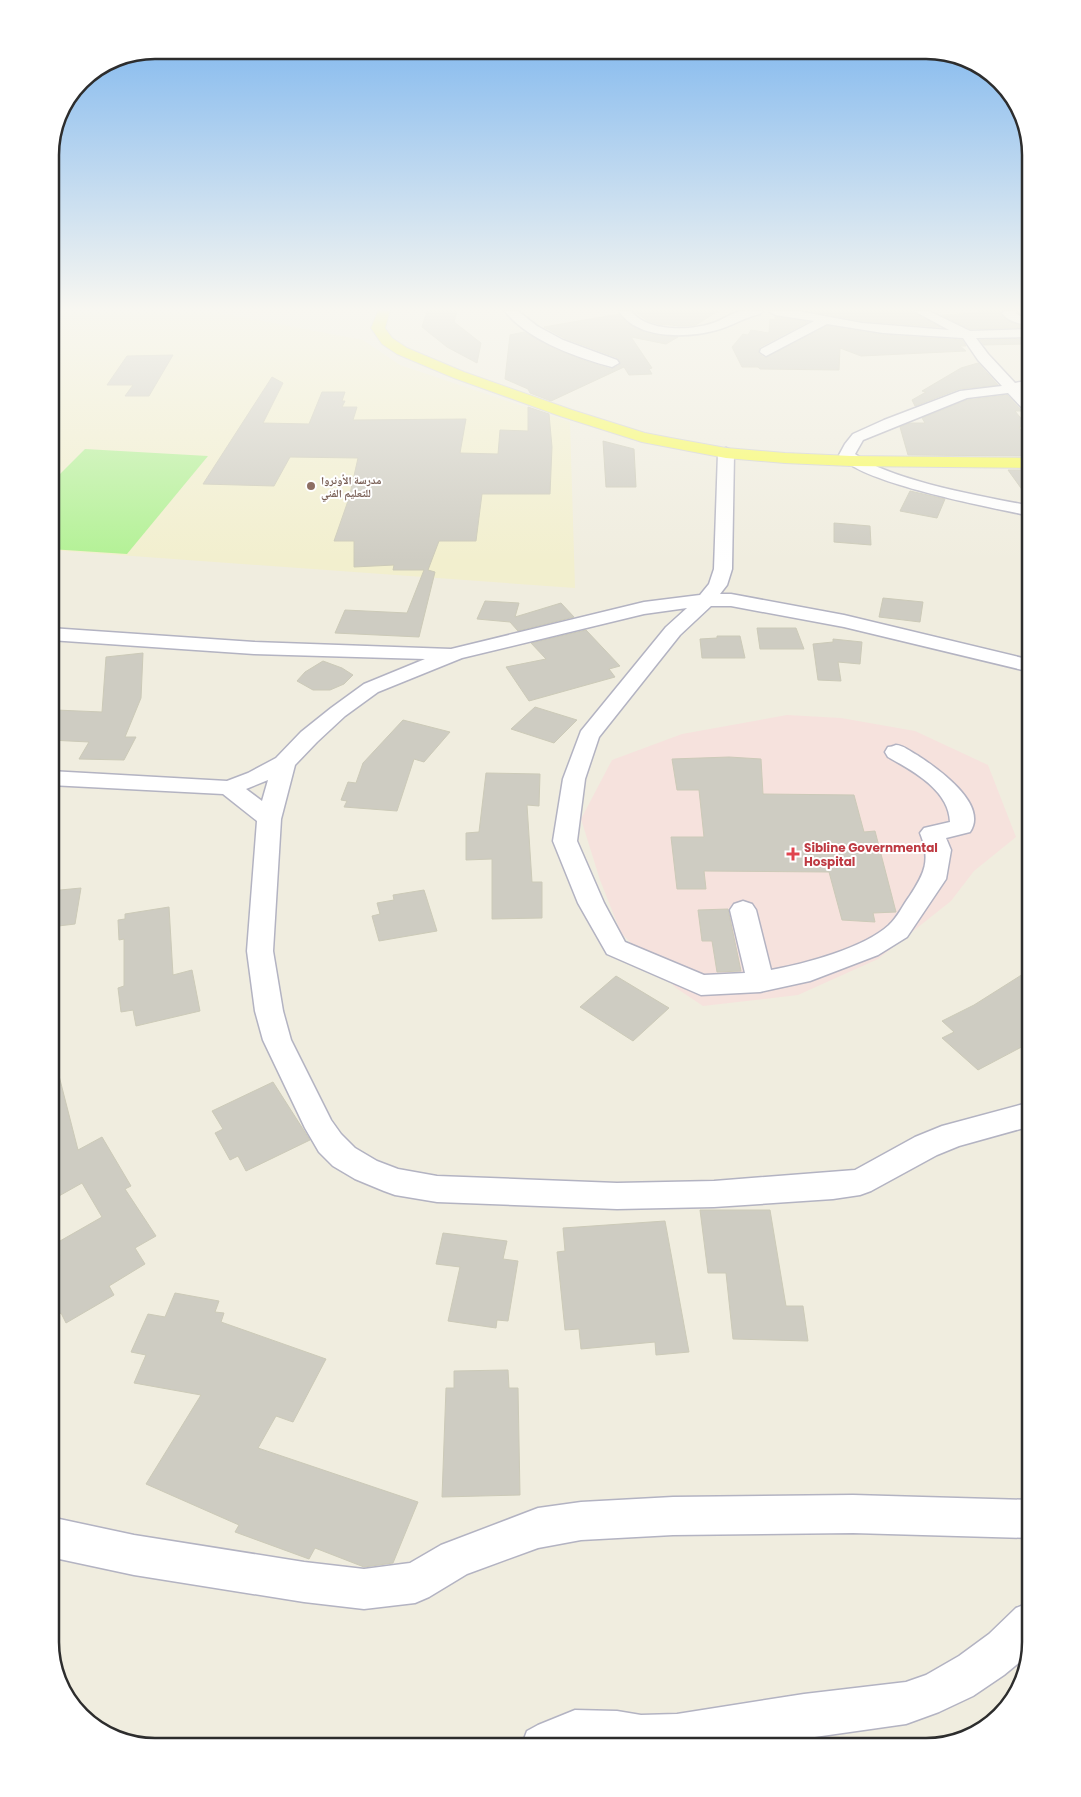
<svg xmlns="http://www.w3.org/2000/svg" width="1081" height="1797" viewBox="0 0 1081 1797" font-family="Poppins,'Noto Naskh Arabic',sans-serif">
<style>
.education{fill:#f2efce}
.medical{fill:#f6e2dd}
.pitch{fill:#b2f194}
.building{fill:#ceccc2;stroke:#cccab8}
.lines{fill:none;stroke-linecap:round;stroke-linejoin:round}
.minor-casing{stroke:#b3b3c2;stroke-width:3}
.major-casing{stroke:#d1d1d1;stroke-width:2}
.minor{fill:#fff;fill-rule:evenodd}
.major{fill:#f8fb59;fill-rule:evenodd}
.education-dot{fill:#8d6e63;stroke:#fff;stroke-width:2}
.health-dot{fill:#e0444e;stroke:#fff;stroke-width:2}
.labels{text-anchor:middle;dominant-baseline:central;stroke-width:4;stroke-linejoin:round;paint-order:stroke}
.far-education-label{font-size:11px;font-weight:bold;fill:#785e54;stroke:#fff;text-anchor:start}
.health-label{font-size:12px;font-weight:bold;fill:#be3a42;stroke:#fff;text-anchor:start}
.rim{fill:none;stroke:#2d2d2d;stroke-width:2.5}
</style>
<rect width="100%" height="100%" fill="#f0eddf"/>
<path class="education" d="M50,312H214L363,340L400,365L570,422L575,588L50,550Z"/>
<path class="medical" d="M787,715L841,718L915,731L988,765L1016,837L974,871L951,901L878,959L798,995L703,1006L676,988L621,933L600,880L581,819L612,760L682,734Z"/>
<path class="pitch" d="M85,449L208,456L127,554L50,549V484Z"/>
<g class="building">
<path d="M427,311H457L454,322L481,343L477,363L447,347L422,327Z"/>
<path d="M634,311H718L696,325L681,326L658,324L648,321Z"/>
<path d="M810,311H912L940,327L862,321Z"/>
<path d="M979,311H1001V314L1010,322L1018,325L1031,327L970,329L941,315L980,313Z"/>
<path d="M619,314L626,322L637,329L650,334L678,337L666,344L631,337L652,368L649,369L652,374L629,375L624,367L551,401L530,393L528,389L505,379L510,335L524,332L553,348L583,360L611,369L620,365L618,358L564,338L544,327Z"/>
<path d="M775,317L808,322L760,347L758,353L765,358L827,326L883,335L962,340L966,346H960L966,351L861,356L840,348L839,370L760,369L758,367H742L732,347L743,334L748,335L751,330L769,333L770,319L775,320Z"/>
<path d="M1020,339L1025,344L984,345L980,340Z"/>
<path d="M173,355L149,396H125L133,385H107L127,356Z"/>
<path d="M978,363L998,385L959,389L915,406L912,400L926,392L922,391L961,368Z"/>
<path d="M272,377L283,383L263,423L309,424L322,392H345L342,401H345L342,407H357L353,420L466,419L460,453L498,454L500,430L528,431V407L549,414L552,447L550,494H482L476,541H439L428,570L435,572L419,637L335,633L345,610L407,613L424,570H393L394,565L354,567V541H334L349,498L358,458L290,457L274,486L203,484Z"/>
<path d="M1007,395L1022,411H1015L1028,427H1019L1031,446V456L908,455L900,427L910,423H925L922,418L967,400Z"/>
<path d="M603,441L634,449L636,487H606Z"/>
<path d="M1008,470H1031V502Z"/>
<path d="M910,491L945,499L937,518L900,511Z"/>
<path d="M834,523L870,526L871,545L834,542Z"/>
<path d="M883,598L923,602L920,622L879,617Z"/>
<path d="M485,601L519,603L515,617L561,603L574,617L518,631L510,622L477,619Z"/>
<path d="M757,628H796L804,649H760Z"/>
<path d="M586,630L620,666L609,669L615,677L529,701L506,667L546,659L531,643Z"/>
<path d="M717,636H740L745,658H702L700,639L717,638Z"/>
<path d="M833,639L862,642L860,664L838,662L841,681L818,680L813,644L833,642Z"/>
<path d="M143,653L141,698L125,737H136L124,760L79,759L89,742L50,740V718L56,710L102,712L106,657Z"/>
<path d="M323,661L342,668L353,675L344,684L330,690H313L297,681L305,672Z"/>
<path d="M535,707L577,720L554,743L511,729Z"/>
<path d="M403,720L450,732L424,762L414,759L397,811L344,807L347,801L341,800L348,782L356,783L363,763Z"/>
<path d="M729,757L761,759L763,794L854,795L864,832L875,831L896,912L873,913L875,922L842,920L829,872L704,871L706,889H677L671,837H704L699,790H677L672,759Z"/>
<path d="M486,773L540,774L539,806L527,805L532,882H542V918L492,919V859L466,860V833L479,832Z"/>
<path d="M81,888L75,924L50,927V891Z"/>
<path d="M424,890L437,931L379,941L372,916L380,914L377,903L394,900L393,895Z"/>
<path d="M169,907L173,975L192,970L200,1011L136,1026L133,1010L121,1012L118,988L124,986V939L119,940L118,920L125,919V914Z"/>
<path d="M728,909L741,971L717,972L712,941H702L698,910Z"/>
<path d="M1031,969V1042L978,1070L942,1038L954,1032L942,1021L974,1005Z"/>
<path d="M616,976L669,1008L633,1041L580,1007Z"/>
<path d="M57,1068L78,1150L102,1137L131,1186L125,1189L156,1236L135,1248L145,1264L109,1286L114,1295L66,1323L61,1313L50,1320V1261L60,1256L53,1245L102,1217L82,1183L50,1201V1069Z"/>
<path d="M273,1082L310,1140L246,1171L238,1156L230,1160L215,1133L223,1129L212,1111Z"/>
<path d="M700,1210H770L786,1306H803L808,1341L733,1339L726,1273H708Z"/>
<path d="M665,1221L689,1352L656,1355L655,1342L581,1349L579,1329L565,1330L557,1252L565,1251L563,1228Z"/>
<path d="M443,1233L507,1241L503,1259L518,1261L508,1321L497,1320L496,1328L448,1321L460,1267L436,1264Z"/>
<path d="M175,1293L219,1301L215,1312L224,1313L221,1322L326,1359L293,1422L276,1416L258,1448L418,1502L393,1563L364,1567L315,1548L309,1559L235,1532L239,1525L146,1484L201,1395L134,1383L146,1355L131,1352L148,1314L165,1317Z"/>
<path d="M508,1370L509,1388H518L520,1495L442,1497L446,1388H454V1371Z"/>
</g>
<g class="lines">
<g class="minor-casing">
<g id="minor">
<path d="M505,311H518L537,326L563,340L617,360L619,363L612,367C578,358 527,340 505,311Z"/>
<path d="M619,311H631C647,332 690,331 713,323C723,320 732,312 742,311C748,310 756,311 762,311L760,314C745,317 732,326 717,330C688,338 637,340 619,311Z"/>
<path d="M769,311H798L862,323L949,330L914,311H929L970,331L1031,329V337L976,338L988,354L1015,383L1031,380V388L1021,390L1031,401V413L1026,412L1008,393L967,398L863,440L855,454C890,481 986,497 1031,506V516C994,508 858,483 839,455L845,444L853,434L884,420L960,391L1002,386L978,360L963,338L883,333L827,324L766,356L760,352L761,349L814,321L775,315Z"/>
<path d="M1004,311H1016L1015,313L1022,317H1031V325C1019,324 1009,322 1002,313Z"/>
<path d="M726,448L731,450L734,453L732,569L727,585L720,594H731L844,615L1031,660V672L844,627L731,606H711L680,635L599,737L585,779L577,841L604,903L625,942L704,975L745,973L730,910L734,904L743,901L752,904L756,910L771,970C804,964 864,948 889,925C897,918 903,905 909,897C925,873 931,860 920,833L924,828L950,822C949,790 913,771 888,757L885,752L888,747C891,747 893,746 896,745C903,745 911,752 917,755C937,768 989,804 970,832L946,838L951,850L946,879L907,937L878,955L810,981L760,992L701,995L607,954L578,903L553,841L563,779L581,731L666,627L687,608L644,614L462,658L378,692L345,716L317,742L295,765L281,819L273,951L283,1011L291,1040L331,1120L341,1134L355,1148L377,1161L398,1169L437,1176L617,1183L714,1181L855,1170L915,1137L942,1126L1031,1102V1126L959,1146L937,1155L871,1191L860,1195L833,1199L714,1207L617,1209L437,1202L395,1195L384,1191L355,1179L333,1166L319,1152L305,1128L263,1040L255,1011L247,951L257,821L223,794L50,785V771L227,781L248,773L276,758L301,732L331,708L364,684L425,659L254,654L50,640V628L254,642L451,649L644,602L700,595L709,584L714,569L718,453L721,450ZM268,780L262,801L246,789Z"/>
<path d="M853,1495L1031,1500V1538L853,1533L673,1535L581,1540L538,1548L467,1574L429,1597L415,1603L364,1609L304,1602L134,1575L50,1557V1517L134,1535L304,1562L364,1569L410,1563L441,1545L538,1508L581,1502L673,1497Z"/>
<path d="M1031,1602V1642L1027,1656L1004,1675L973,1696L939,1712L906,1724L745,1747H521L527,1731L538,1725L575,1710L617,1711L641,1715L677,1714L804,1694L906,1682L926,1675L959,1656L989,1634L1016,1608Z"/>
</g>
</g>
<g class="major-casing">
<path id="major" d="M378,311H390L385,328L392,338L407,348L464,372L572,410L645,433L671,438L726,448L785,453L851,456L1031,458V468L851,466L785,463L726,458L642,442L560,416L454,378L397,354L382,344L371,328Z"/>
</g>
<use href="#minor" class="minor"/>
<use href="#major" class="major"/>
</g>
<linearGradient id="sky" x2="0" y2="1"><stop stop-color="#76b2ee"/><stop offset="0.55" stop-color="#f8f7f1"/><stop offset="1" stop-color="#f8f7f1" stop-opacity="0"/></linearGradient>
<rect width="1081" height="562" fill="url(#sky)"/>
<circle class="education-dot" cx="311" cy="486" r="5"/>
<path class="health-dot" d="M790.5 846.5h5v5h5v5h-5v5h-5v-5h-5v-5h5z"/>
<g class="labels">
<g class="far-education-label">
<text x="321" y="480">مدرسة الأونروا<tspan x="321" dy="13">للتعليم الفني</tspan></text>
</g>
<g class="health-label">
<text x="804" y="847">Sibline Governmental<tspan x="804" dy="14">Hospital</tspan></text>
</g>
</g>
<path d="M0 0H1081V1797H0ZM155 59H926A96 96 0 0 1 1022 155V1642A96 96 0 0 1 926 1738H155A96 96 0 0 1 59 1642V155A96 96 0 0 1 155 59Z" fill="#fff" fill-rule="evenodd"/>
<path class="rim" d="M155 59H926A96 96 0 0 1 1022 155V1642A96 96 0 0 1 926 1738H155A96 96 0 0 1 59 1642V155A96 96 0 0 1 155 59Z"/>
</svg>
